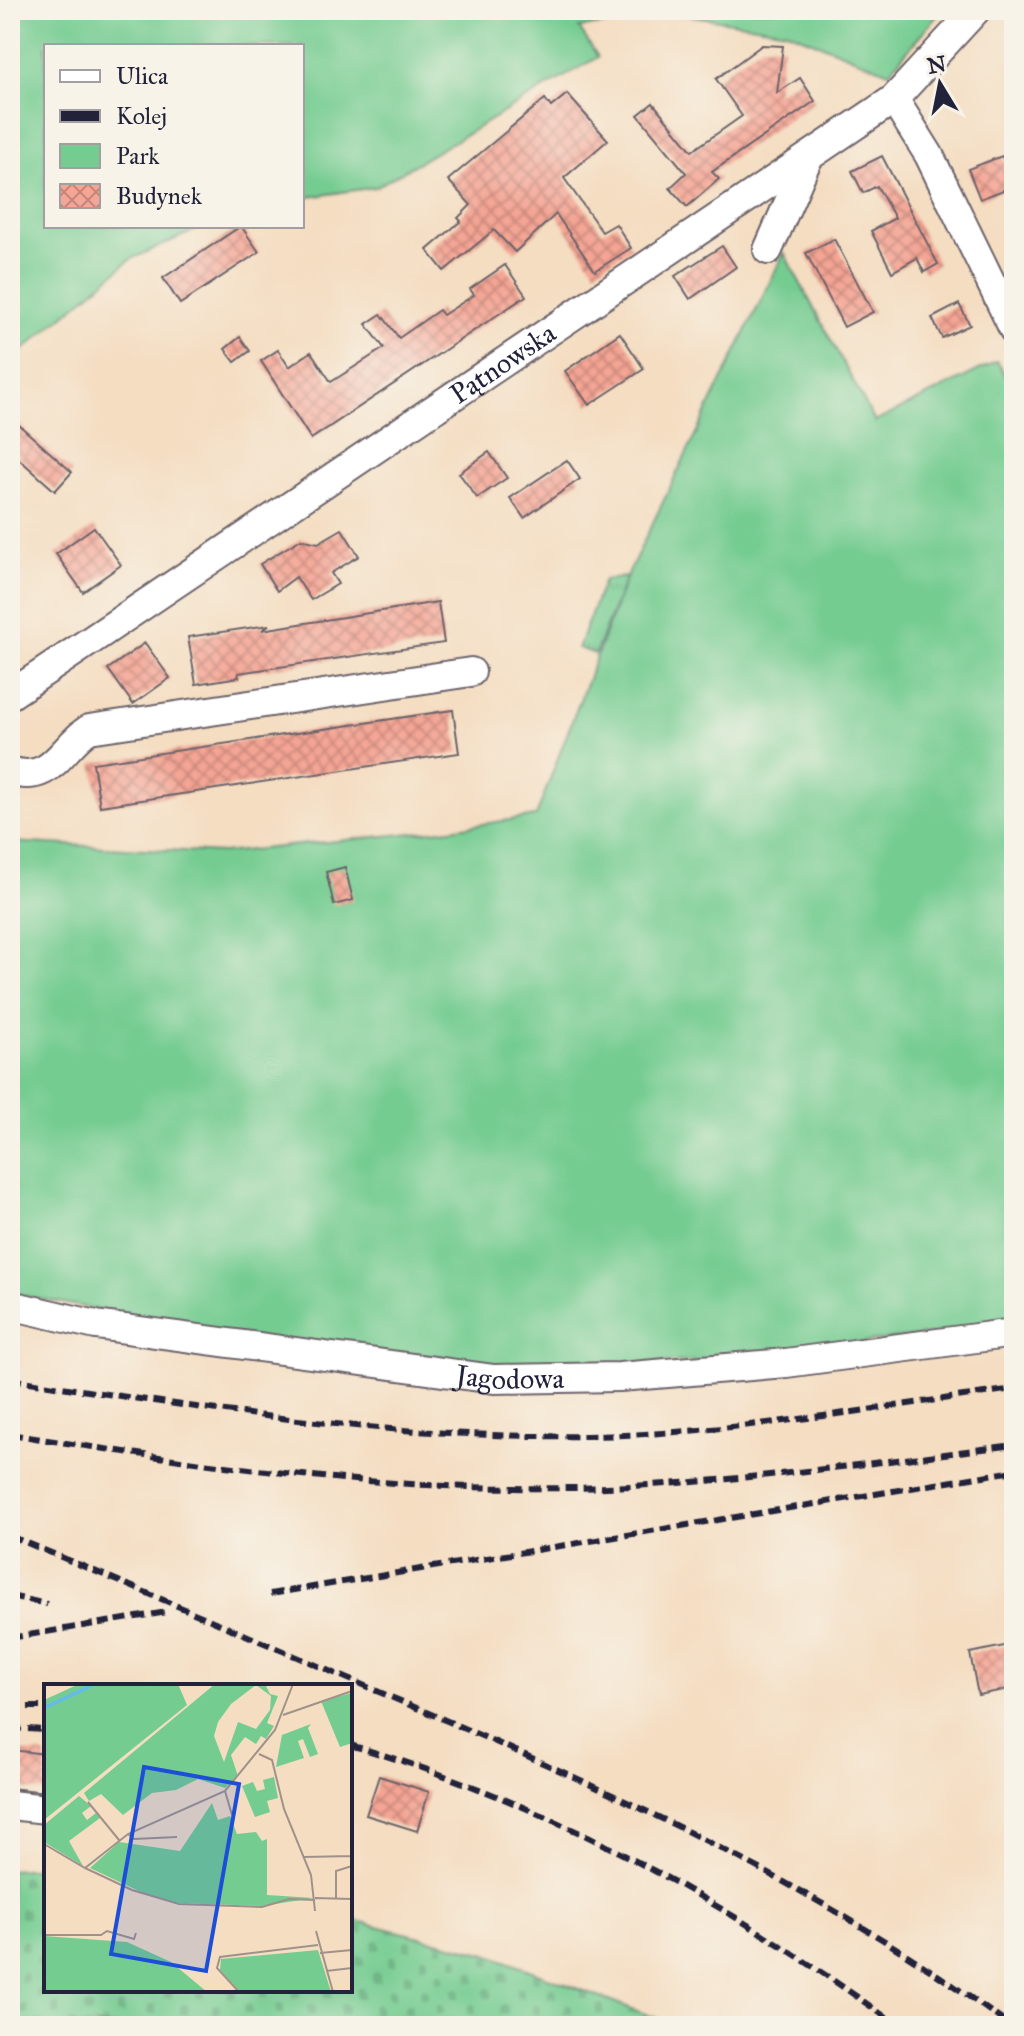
<svg xmlns="http://www.w3.org/2000/svg" width="1024" height="2036" viewBox="0 0 1024 2036" font-family="'IM FELL Great Primer',serif">
<style>
.green{fill:#75cc91;stroke:#4c7766;stroke-width:2}
.cemetery{fill:url(#cemetery-stones);stroke:#4c7766;stroke-width:2}
.park{fill:url(#park-tufts);stroke:#4c7766;stroke-width:2}
.building{fill:url(#building-cross-hatch)}
.lines{fill:none;stroke-linecap:round;stroke-linejoin:round}
.minor-casing{stroke:#6c636a;stroke-width:32}
.minor{stroke:#fff;stroke-width:28}
.rail{stroke:#22223b;stroke-width:6;stroke-dasharray:12 6;stroke-linecap:butt}
.labels{text-anchor:middle;dominant-baseline:central;stroke-width:7;stroke-linejoin:round;paint-order:stroke}
.street-label{font-size:28px;fill:#22223b;stroke:#f7f3e8}
.inset-river{fill:none;stroke:#66bbe2;stroke-width:4}
.inset-road{fill:none;stroke:#a0928b;stroke-width:2}
.view{fill:#1d4ed8;fill-opacity:0.15;stroke:#1d4ed8;stroke-width:4}
.inset-edge{fill:none;stroke:#22223b;stroke-width:4}
</style>
<defs>
<pattern id="cemetery-stones" width="16" height="16" patternUnits="userSpaceOnUse" patternTransform="scale(2)"><rect width="16" height="16" fill="#75cc91"/><path d="M2 7V4a2 2 0 0 1 4 0v3zM10 15v-3a2 2 0 0 1 4 0v3z" fill="#65af7e"/></pattern>
<pattern id="park-tufts" width="24" height="20" patternUnits="userSpaceOnUse" patternTransform="scale(2)"><rect width="24" height="20" fill="#75cc91"/><path d="M3 7l-1-3M5 7V3M7 7l1-3M15 17l-1-3M17 17v-4M19 17l1-3" fill="none" stroke="#65af7e"/></pattern>
<pattern id="building-cross-hatch" width="8" height="8" patternUnits="userSpaceOnUse" patternTransform="scale(2)"><rect width="8" height="8" fill="#f5a594"/><path d="M0 0l8 8M0 8l8-8" fill="none" stroke="#c6867a"/></pattern>
</defs>
<rect width="100%" height="100%" fill="#f7f3e8"/>
<filter id="ink" filterUnits="userSpaceOnUse"><feTurbulence type="fractalNoise" baseFrequency=".0125" numOctaves="2"/><feDisplacementMap in="SourceGraphic" scale="16" xChannelSelector="R" yChannelSelector="G"/><feConvolveMatrix kernelMatrix="1 2 1 2 8 2 1 2 1" color-interpolation-filters="sRGB"/></filter>
<filter id="wash" filterUnits="userSpaceOnUse"><feTurbulence type="fractalNoise" baseFrequency=".006" numOctaves="4" result="noise"/><feDisplacementMap in="SourceGraphic" scale="32" xChannelSelector="R" yChannelSelector="G"/><feGaussianBlur stdDeviation="1.8" result="paint"/><feColorMatrix in="noise" values="0 0 0 0 0 0 0 0 0 0 0 0 0 0 0 0 0 1.4 0 .05"/><feComposite in="paint" operator="in"/></filter>
<g filter="url(#wash)">
<rect width="100%" height="100%" fill="#f4ddc1"/>
<g class="green">
<path d="M10,10H942L889,72L787,31L681,14L579,28L598,57L376,187L302,198V46H46V226H205L131,259L10,361Z"/>
<path d="M784,253L875,422L997,361L1014,390V1324L725,1360L496,1369L219,1333L10,1293V842L223,853L450,829L536,816L627,576Z"/>
</g>
<path class="cemetery" d="M46,1868V1990H350V1919L487,1954L677,2026H10V1870Z"/>
<path class="park" d="M626,577L595,654L578,648L604,580Z"/>
<g id="blocks">
<g class="building">
<path d="M762,45L783,46L777,93L800,78L815,101L712,172L719,179L687,207L670,188L686,173L638,115L653,103L692,151L742,116L716,79Z"/>
<path d="M567,94L608,140L564,178L602,232L616,224L631,248L595,271L556,214L515,252L494,230L444,271L427,250L461,221L458,218L471,205L448,180L545,99L551,107Z"/>
<path d="M882,156L938,264L924,272L917,258L892,272L871,231L895,218L877,186L863,193L852,171Z"/>
<path d="M1002,156L1014,186L980,199L968,169Z"/>
<path d="M241,226L259,252L180,304L163,278Z"/>
<path d="M834,239L873,312L844,327L806,253Z"/>
<path d="M722,246L736,267L690,299L675,276Z"/>
<path d="M505,265L526,296L311,439L261,361L278,350L289,367L311,352L331,382L384,348L366,324L381,314L399,338L439,310L443,315L474,295L470,289Z"/>
<path d="M959,304L970,325L942,338L932,318Z"/>
<path d="M620,333L644,369L589,405L565,371Z"/>
<path d="M240,337L250,351L235,362L225,349Z"/>
<path d="M10,417L72,472L55,491L10,451Z"/>
<path d="M489,452L507,478L477,498L459,473Z"/>
<path d="M567,460L580,479L524,518L510,498Z"/>
<path d="M94,527L121,565L83,592L56,554Z"/>
<path d="M342,529L359,556L331,573L338,584L311,600L296,577L277,591L260,564L301,539L318,543Z"/>
<path d="M438,602L444,643L238,673L239,677L196,684L188,637L269,625L262,630Z"/>
<path d="M145,643L170,678L133,704L108,669Z"/>
<path d="M453,710L459,753L100,806L93,763Z"/>
<path d="M345,867L353,900L334,905L326,872Z"/>
<path d="M1014,1644V1688L978,1695L970,1653Z"/>
<path d="M10,1750L46,1754V1792L10,1788Z"/>
<path d="M379,1776L429,1792L417,1831L366,1815Z"/>
</g>
</g>
</g>
<g filter="url(#ink)">
<use href="#blocks" fill-opacity="0" stroke="#6c636a" stroke-width="2"/>
<g class="lines">
<g class="minor-casing">
<g id="minor">
<path d="M894,99L929,155L1014,330"/>
<path d="M768,250L808,158"/>
<path id="s1" d="M10,695L894,99L976,10"/>
<path d="M10,771C52,785 61,747 89,729L471,672"/>
<path id="s2" d="M10,1305L96,1325L494,1379L620,1377L786,1363L1014,1333"/>
<path d="M10,1805L46,1809"/>
</g>
</g>
<use href="#minor" class="minor"/>
<g class="rail">
<path d="M10,1379C202,1409 392,1439 587,1436C730,1434 873,1408 1014,1389"/>
<path d="M10,1434C177,1461 345,1486 514,1488C682,1491 848,1466 1014,1445"/>
<path d="M10,1536C142,1590 273,1647 405,1703C617,1793 824,1888 1010,2026"/>
<path d="M270,1594L1014,1471"/>
<path d="M10,1596L47,1604"/>
<path d="M10,1638L167,1612"/>
<path d="M10,1707H46"/>
<path d="M10,1728L46,1730"/>
<path d="M350,1745C551,1803 729,1903 898,2026"/>
</g>
</g>
</g>
<g class="labels">
<g class="street-label">
<text stroke="none"><textPath href="#s1" startOffset="594">Pątnowska</textPath></text>
<text stroke="none"><textPath href="#s2" startOffset="506">Jagodowa</textPath></text>
</g>
</g>
<g transform="translate(44 1684)">
<rect width="308" height="308" fill="#f4ddc1"/>
<path d="M35,0H134L143,21L0,136V16ZM171,0H221L226,10L234,12L223,39L230,42L222,55L217,52L212,60L201,53L187,71L194,92L181,104L154,95L132,106L108,109L79,131L57,110L45,117L40,109ZM212,1L227,12L226,26L212,45L194,38L180,78L170,52L174,38L187,20ZM308,9V59L296,63L277,17ZM267,40L264,44L274,70L266,73L259,55L254,57L260,74L232,83L238,51ZM230,93L234,114L223,117L226,128L211,133L198,102L209,98L213,107L221,105L219,96ZM35,112L47,122L38,129L43,136L52,129L56,134L25,157L39,182L0,158V141ZM168,119L174,136L186,132L193,150L212,148L218,157L223,155V211L270,214L218,222L134,219L99,209L46,184L75,158L136,167ZM274,266L287,308H196L176,286L177,275Z" fill="#75cc91" fill-rule="evenodd"/>
<path d="M0,252L83,258L127,278L163,308H0Z" fill="#75cc91"/>
<path class="inset-river" d="M0,24L51,0"/>
<path class="inset-road" d="M239,31L308,7M215,70L228,76L240,125L267,191L271,227M181,107L188,131M44,118L75,156M307,134L308,179M84,150L90,155L133,153M0,160L41,184L84,150L181,107L231,46L249,0M260,173L308,172M41,184L88,206L135,220L218,223L245,215L271,216M271,214L308,215M292,215V187L308,182M272,247L289,308M0,251H57L63,247L90,255L92,249M276,269L308,266M282,287L308,284M195,308L173,284L176,273L274,261"/>
<path class="view" d="M100,83L195,100L162,287L67,270Z"/>
<rect width="308" height="308" class="inset-edge"/>
</g>
<rect width="1024" height="2036" fill="none" stroke="#f7f3e8" stroke-width="40"/>
<rect x="44" y="44" width="260" height="184" fill="#f7f3e8" stroke="#a29fa3" stroke-width="2"/>
<rect x="60" y="70" width="40" height="12" fill="#ffffff" stroke="#a29fa3" stroke-width="2"/>
<text x="116" y="84" font-size="24" fill="#22223b">Ulica</text>
<rect x="60" y="110" width="40" height="12" fill="#22223b" stroke="#a29fa3" stroke-width="2"/>
<text x="116" y="124" font-size="24" fill="#22223b">Kolej</text>
<rect x="60" y="144" width="40" height="24" fill="#75cc91" stroke="#a29fa3" stroke-width="2"/>
<text x="116" y="164" font-size="24" fill="#22223b">Park</text>
<rect x="60" y="184" width="40" height="24" fill="url(#building-cross-hatch)" stroke="#a29fa3" stroke-width="2"/>
<text x="116" y="204" font-size="24" fill="#22223b">Budynek</text>
<g transform="translate(940 84) rotate(350)" stroke="#f7f3e8" stroke-width="6" paint-order="stroke">
<path d="M0-6L14 30L0 20L-14 30Z" fill="#22223b"/>
<text y="-12" font-size="22" font-weight="bold" text-anchor="middle" fill="#22223b">N</text>
</g>
</svg>
